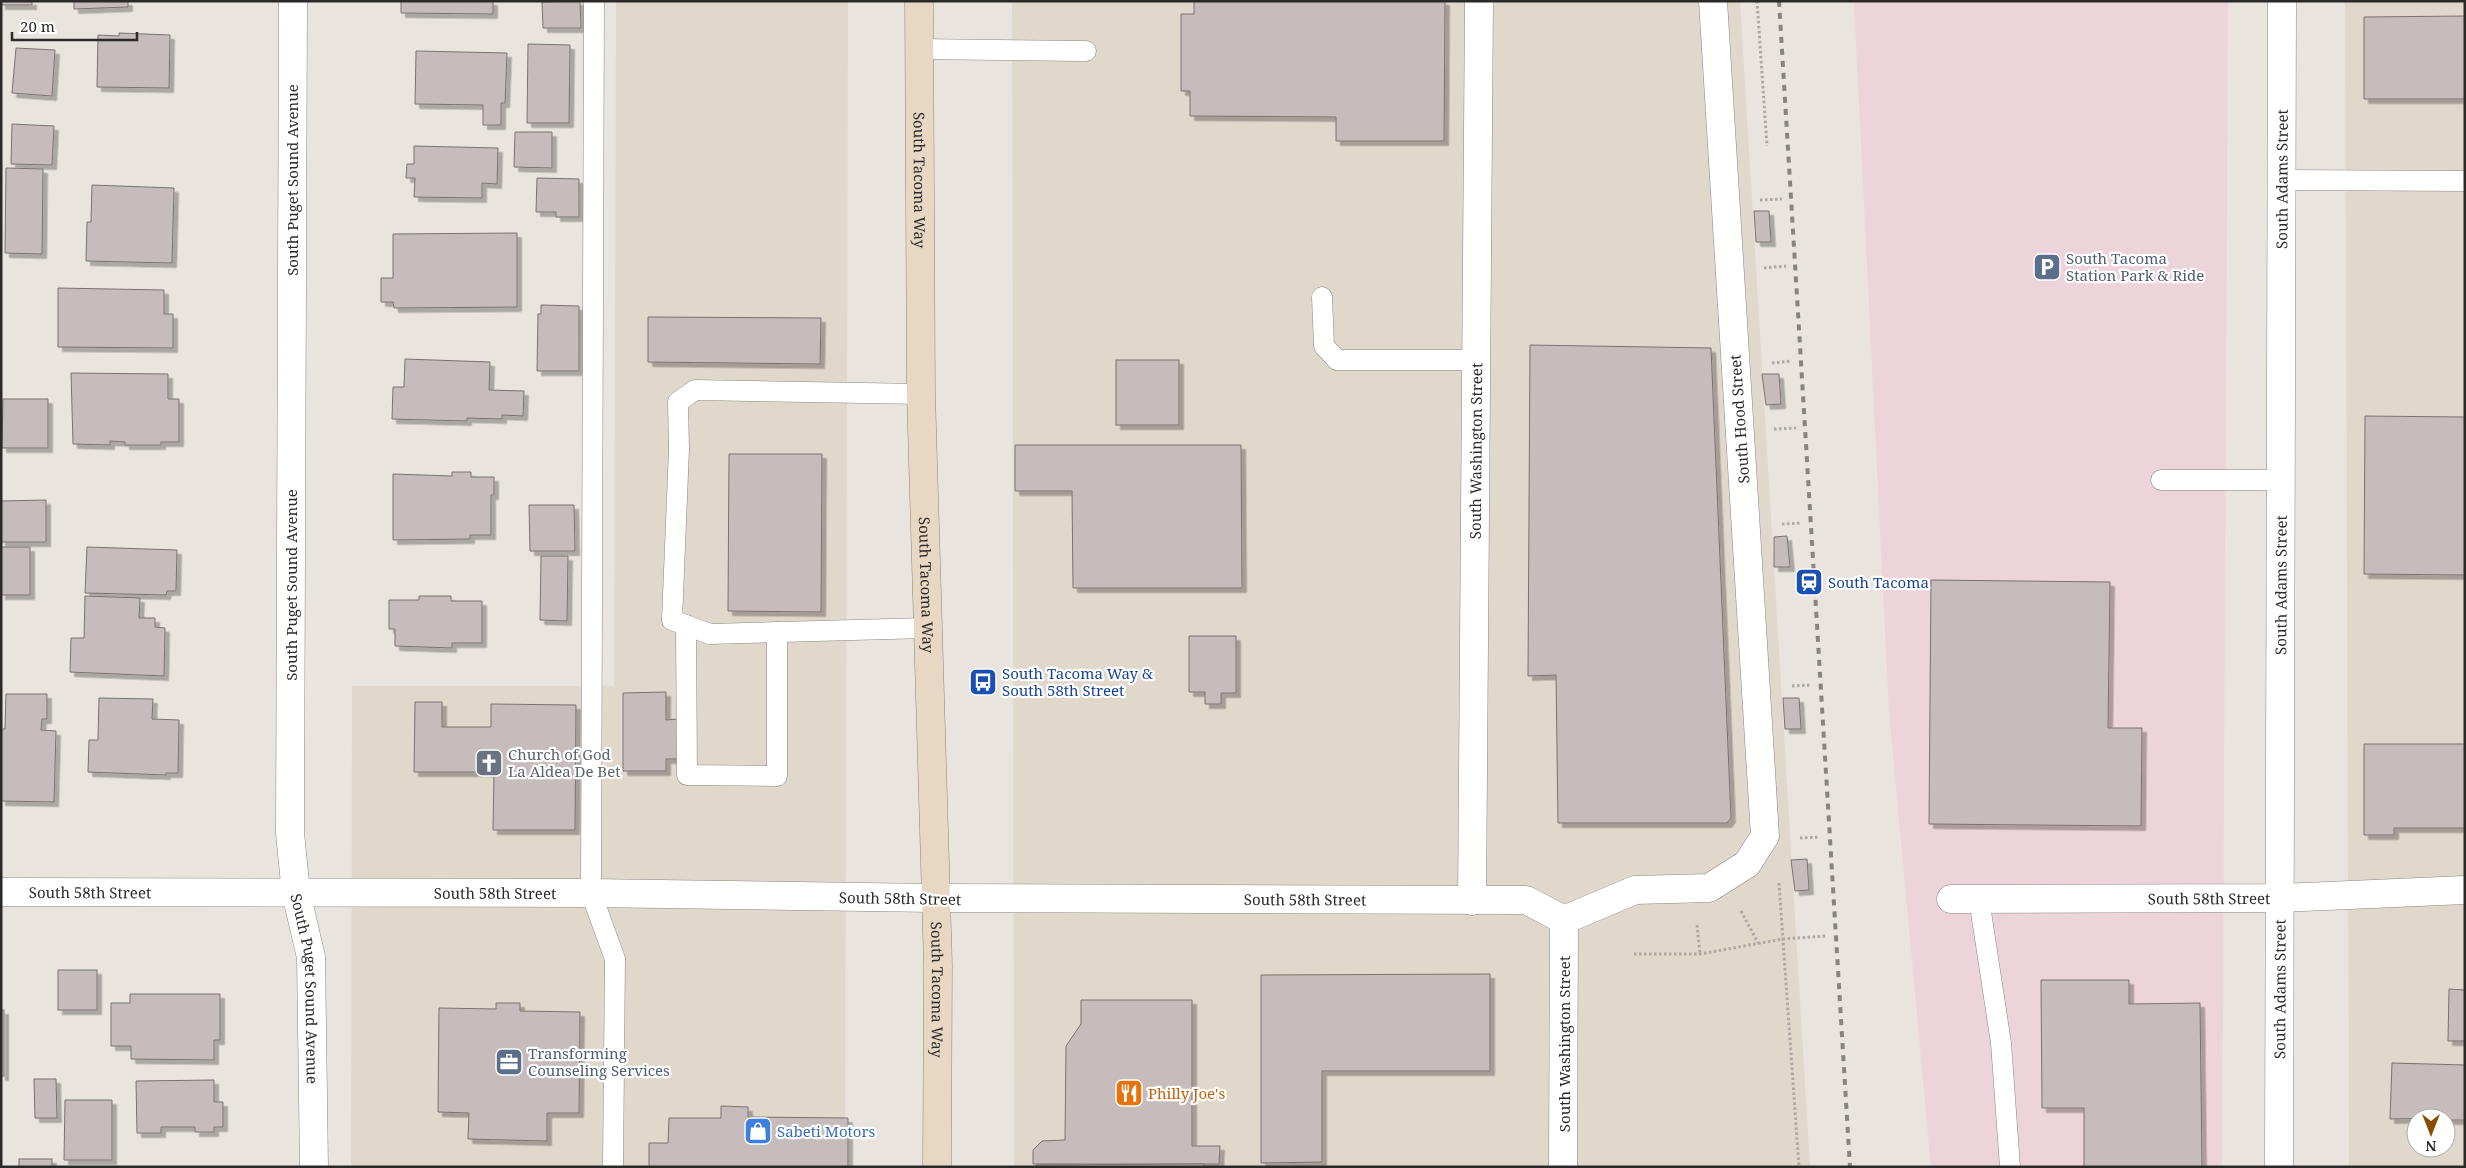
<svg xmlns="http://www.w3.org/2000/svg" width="2466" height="1168" viewBox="0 0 2466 1168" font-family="'Noto Serif',serif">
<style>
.built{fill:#e1d8cc;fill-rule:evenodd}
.industrial{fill:#edd3da}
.building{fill:#c5bcbb;stroke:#7a7270;filter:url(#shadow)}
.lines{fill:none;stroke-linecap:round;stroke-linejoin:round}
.service-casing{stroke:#8b8680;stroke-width:21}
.minor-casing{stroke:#8b8680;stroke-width:29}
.tertiary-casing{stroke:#8b8680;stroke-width:29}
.secondary-casing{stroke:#8b8680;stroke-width:29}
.path{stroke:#aca8a3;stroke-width:3;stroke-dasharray:2.5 2.5;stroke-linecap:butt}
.service{stroke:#fff;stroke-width:20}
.minor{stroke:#fff;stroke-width:28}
.tertiary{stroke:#fff;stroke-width:28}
.secondary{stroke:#e8d7c2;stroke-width:28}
.rail{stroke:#878480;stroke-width:4;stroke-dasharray:6 6;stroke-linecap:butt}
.labels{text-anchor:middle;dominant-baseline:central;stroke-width:4.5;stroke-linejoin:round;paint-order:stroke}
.street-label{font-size:15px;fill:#2c2a28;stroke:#fff}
.service-label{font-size:15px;fill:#4e5e75;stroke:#fff;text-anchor:start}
.transit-label{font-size:15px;fill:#164399;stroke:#fff;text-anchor:start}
.worship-label{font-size:15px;fill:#5b616d;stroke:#fff;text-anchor:start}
.food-label{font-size:15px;fill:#c56008;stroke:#fff;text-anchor:start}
.shop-label{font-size:15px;fill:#366cbe;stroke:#fff;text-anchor:start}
</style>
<defs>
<filter id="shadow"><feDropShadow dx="4.5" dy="4.5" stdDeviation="0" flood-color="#0004"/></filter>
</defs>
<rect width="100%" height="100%" fill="#e9e4de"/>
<g class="built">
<path d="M616,1H848L845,1167H351L352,686H614Z"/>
<path d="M1012,1H1740L1810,1167H1014Z"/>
<path d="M2345,1H2465V1167H2349ZM2416,1118H2446V1148H2416Z"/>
</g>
<path class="industrial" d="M1854,1H2228L2222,1167H1931L1889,711Z"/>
<g class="building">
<rect x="1" y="1" width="31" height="4"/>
<path d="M74,1H128V7L74,9Z"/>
<path d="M401,1H493V14L401,13Z"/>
<path d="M580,1L581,28H543L542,2Z"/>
<path d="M1194,1H1445L1444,141H1336V117L1190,116V91H1181V14H1194Z"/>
<path d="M2465,16V99H2364V17Z"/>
<path d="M119,33L170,35L169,88L97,87L98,35L119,36Z"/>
<path d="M528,44L570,45L569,123H527Z"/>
<path d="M16,48L55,50L52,96L12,93Z"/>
<path d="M416,51L507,53L505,103H501V125H483V105L415,104Z"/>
<path d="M12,124L54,126L52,165L11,164Z"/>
<path d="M515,132H552V168L514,167Z"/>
<path d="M414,146L498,148L497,184L482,183V198L414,197L415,178H406L407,164H414Z"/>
<path d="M6,168L43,169L42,254L5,253Z"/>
<path d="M537,178L579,179V217H556V212H536Z"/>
<path d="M92,185L174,188L172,263L86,261L87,222H91Z"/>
<path d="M1754,211H1769L1771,242H1756Z"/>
<path d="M517,233V307L394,308L393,302H381V278H393V234Z"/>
<path d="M58,288L164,290V314H173V348L58,347Z"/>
<path d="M541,305L579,306V371H537L538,314H541Z"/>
<path d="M648,317L821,318L820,364L648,362Z"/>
<path d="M1530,345L1711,348L1731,818L1727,823H1558L1556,675L1528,676Z"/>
<path d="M405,359L490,362L489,390L524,391L523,416L502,415V419L467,418V421L392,419L393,387H404Z"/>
<rect x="1116" y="360" width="63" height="65"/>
<path d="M71,373L168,374V399H179V442H161V445H125V442L110,441V445L73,444Z"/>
<path d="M1762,374H1779L1781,404L1766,405Z"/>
<path d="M3,399H48V448H2Z"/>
<path d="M2365,416L2465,417V575L2364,574Z"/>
<path d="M1015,445H1241L1242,588H1073L1072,491H1015Z"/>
<path d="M729,454H822L821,612L728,611Z"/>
<path d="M452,472H471V477H494V495H491V535H470V539L393,540V474L452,476Z"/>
<path d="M46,500V542H1V501Z"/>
<path d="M529,505H574L575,551H530Z"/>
<path d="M1787,536L1790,567H1774V537Z"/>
<rect x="1" y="547" width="29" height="48"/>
<path d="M87,547L177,550L176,591H167L166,595L85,593Z"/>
<path d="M541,556H568L567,621L540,620Z"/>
<path d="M1931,580L2110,582L2108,728H2142L2141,826L1929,824Z"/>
<path d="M85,596L140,598L139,618H155V627L165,628L164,676L70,672L71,638H84Z"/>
<path d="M419,596H451V601H482V643H452V648L395,646V629H389V600H419Z"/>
<path d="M1189,636H1236V693H1221V704H1205V692H1189Z"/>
<path d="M666,692V720L678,719V759H666V771H623V693Z"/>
<path d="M6,694H47V719H42L41,730L56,731L54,802L1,801V729H5Z"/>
<path d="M99,698L153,699L152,719L179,720L178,773H166V775L88,772L89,740H98Z"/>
<path d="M1783,698H1799L1801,729H1785Z"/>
<path d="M415,702H442V727H491V704L576,705L575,830H493L494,772H414Z"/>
<path d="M2364,744H2465V828H2394V835H2364Z"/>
<path d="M1807,859L1809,890L1795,891L1791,860Z"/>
<rect x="58" y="970" width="39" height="40"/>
<path d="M1490,974V1071H1322V1162L1261,1163V975Z"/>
<path d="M2041,980H2129V1004L2200,1003L2202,1167H2084V1108H2042Z"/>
<path d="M2449,989L2465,990V1041H2448Z"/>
<path d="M130,994H220V1040H214V1060L131,1059V1046H111V1003H130Z"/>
<path d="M1081,1000H1192V1146H1220L1219,1164H1033V1150L1042,1141L1065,1140L1066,1046L1081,1024Z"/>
<path d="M496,1003H520V1011L580,1012L579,1113H547V1141L468,1139L469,1113L438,1112L439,1008L496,1009Z"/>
<rect x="1" y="1010" width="3" height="66"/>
<path d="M2392,1063L2465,1065V1120H2446V1118L2390,1119Z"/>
<path d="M34,1079H56L57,1118H35Z"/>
<path d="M214,1080V1102H223V1127H214V1132H195V1127H161V1133H137L136,1081Z"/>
<path d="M65,1100H112V1160H64Z"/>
<path d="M721,1106L748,1107V1117L848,1118V1167H649V1143H668L669,1118H721Z"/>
<rect x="19" y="1159" width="33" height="8"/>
<path d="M1204,1164V1167H1036V1165Z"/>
</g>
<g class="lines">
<g class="service-casing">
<g id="service">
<path d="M594,1L591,893L615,959L613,1167"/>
<path d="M919,49L1086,51"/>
<path d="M2282,180L2465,181"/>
<path d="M1322,297L1324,346L1337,360H1476"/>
<path d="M921,394L695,390L678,402L679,449L672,620L710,634L926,628"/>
<path d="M2161,480H2280"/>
<path d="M686,625L687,775L777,776V632"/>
<path d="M1979,899L2001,1043L2010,1167"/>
</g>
</g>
<g class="minor-casing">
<g id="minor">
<path id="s1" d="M1,892L591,893L934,898"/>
<path id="s2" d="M1951,899L2279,898L2465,890"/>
<path id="s3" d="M1472,901L1479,1"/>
<path d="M1564,920L1635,890L1709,888L1747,864L1765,836L1713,1"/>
<path id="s4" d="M2279,1167L2282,1"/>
</g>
</g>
<g class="tertiary-casing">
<g id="tertiary">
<path id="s5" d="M293,1L290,833L296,893L311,957L314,1167"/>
<path id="s6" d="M934,898L1526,900L1564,920L1563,1167"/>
</g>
</g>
<g class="secondary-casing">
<g id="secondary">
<path id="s7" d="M919,1L921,394L938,965L937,1167"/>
</g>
</g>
<g class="path">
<path d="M1757,1L1767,146"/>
<path d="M1760,200L1782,199"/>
<path d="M1764,268L1786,266"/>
<path d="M1772,363L1792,361"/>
<path d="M1774,429L1796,428"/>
<path d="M1782,524L1802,523"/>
<path d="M1792,686L1811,685"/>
<path d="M1800,838L1820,837"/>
<path d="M1779,883L1799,1167"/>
<path d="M1741,911L1758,943"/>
<path d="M1697,925L1700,954"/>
<path d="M1634,954H1700L1783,939L1826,936"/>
</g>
<use href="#service" class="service"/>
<use href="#minor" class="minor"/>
<use href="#tertiary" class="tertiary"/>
<use href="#secondary" class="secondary"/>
<path class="rail" d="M1779,1L1850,1167"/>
</g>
<defs>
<g id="parking-square" transform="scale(1.4375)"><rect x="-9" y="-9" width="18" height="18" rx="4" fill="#5c6f8a" stroke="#fff"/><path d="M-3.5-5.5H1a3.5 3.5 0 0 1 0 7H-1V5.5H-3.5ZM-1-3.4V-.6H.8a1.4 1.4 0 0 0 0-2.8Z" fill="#fff"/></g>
<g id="station-square" transform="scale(1.4375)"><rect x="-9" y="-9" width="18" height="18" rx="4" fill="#1a4fb4" stroke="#fff"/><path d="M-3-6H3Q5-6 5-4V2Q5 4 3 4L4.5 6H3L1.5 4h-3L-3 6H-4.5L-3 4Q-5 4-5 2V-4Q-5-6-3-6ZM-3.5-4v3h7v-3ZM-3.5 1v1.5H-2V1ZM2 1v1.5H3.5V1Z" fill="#fff"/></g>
<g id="bus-square" transform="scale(1.4375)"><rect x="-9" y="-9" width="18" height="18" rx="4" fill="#1a4fb4" stroke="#fff"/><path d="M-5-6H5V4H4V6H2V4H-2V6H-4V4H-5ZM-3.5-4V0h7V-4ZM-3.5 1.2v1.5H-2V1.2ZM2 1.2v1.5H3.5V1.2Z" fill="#fff"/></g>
<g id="church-square" transform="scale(1.4375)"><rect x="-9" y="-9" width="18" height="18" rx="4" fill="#6b7280" stroke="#fff"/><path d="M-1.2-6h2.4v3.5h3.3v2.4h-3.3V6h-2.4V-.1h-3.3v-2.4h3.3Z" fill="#fff"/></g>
<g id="office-square" transform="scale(1.4375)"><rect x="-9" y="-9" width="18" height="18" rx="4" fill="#5c6f8a" stroke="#fff"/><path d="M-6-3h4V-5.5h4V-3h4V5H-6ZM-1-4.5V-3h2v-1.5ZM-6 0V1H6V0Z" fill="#fff"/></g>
<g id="restaurant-square" transform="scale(1.4375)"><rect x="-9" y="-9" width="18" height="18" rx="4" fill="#e8710a" stroke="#fff"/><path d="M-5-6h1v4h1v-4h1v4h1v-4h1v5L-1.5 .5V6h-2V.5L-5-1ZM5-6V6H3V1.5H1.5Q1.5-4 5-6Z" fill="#fff"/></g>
<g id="shop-square" transform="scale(1.4375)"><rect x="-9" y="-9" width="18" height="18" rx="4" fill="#3f7fe0" stroke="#fff"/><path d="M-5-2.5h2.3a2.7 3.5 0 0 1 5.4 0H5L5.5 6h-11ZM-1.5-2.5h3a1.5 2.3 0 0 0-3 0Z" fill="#fff"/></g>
</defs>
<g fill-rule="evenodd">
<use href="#parking-square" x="2047" y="267"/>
<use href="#station-square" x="1809" y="582"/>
<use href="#bus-square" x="983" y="682"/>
<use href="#church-square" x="489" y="763"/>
<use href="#office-square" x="509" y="1062"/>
<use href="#restaurant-square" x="1129" y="1093"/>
<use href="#shop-square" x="758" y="1131"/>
</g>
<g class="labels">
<g class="street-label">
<text stroke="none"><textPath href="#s7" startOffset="179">South Tacoma Way</textPath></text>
<text stroke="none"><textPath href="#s4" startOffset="988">South Adams Street</textPath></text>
<text transform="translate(292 180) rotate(-90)">South Puget Sound Avenue</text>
<text transform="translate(1739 419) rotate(-94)">South Hood Street</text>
<text stroke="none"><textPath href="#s3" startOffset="450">South Washington Street</textPath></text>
<text stroke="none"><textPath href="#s7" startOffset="584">South Tacoma Way</textPath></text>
<text stroke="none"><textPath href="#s4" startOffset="582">South Adams Street</textPath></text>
<text transform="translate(291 585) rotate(-90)">South Puget Sound Avenue</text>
<text stroke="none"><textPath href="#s1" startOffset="89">South 58th Street</textPath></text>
<text stroke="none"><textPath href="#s1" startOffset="494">South 58th Street</textPath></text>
<text transform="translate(900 898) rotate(1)">South 58th Street</text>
<text stroke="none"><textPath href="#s2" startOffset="258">South 58th Street</textPath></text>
<text stroke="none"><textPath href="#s6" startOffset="371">South 58th Street</textPath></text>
<text stroke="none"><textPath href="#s5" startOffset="989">South Puget Sound Avenue</textPath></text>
<text stroke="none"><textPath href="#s7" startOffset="989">South Tacoma Way</textPath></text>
<text stroke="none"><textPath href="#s4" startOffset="178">South Adams Street</textPath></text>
<text transform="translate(1564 1044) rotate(-90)">South Washington Street</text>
</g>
<g class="service-label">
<text x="2066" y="258">South Tacoma<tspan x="2066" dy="17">Station Park &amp; Ride</tspan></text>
<text x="528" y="1053">Transforming<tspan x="528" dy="17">Counseling Services</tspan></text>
</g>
<g class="transit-label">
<text x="1828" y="582">South Tacoma</text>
<text x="1002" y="673">South Tacoma Way &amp;<tspan x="1002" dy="17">South 58th Street</tspan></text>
</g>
<g class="worship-label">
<text x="508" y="754">Church of God<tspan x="508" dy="17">La Aldea De Bet</tspan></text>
</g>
<g class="food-label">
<text x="1148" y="1093">Philly Joe's</text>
</g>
<g class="shop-label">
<text x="777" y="1131">Sabeti Motors</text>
</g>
</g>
<rect width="2466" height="1168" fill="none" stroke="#2c2a28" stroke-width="5"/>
<g transform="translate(2431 1133) rotate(180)"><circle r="24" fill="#ffffff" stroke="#abaaa9"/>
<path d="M0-4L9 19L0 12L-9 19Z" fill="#864f00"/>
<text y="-8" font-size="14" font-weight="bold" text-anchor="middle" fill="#2c2a28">N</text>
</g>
<path d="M12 32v8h125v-8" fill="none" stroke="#2c2a28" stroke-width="2.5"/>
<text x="20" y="32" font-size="15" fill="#2c2a28" stroke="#ffffff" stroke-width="4" paint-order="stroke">20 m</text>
</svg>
